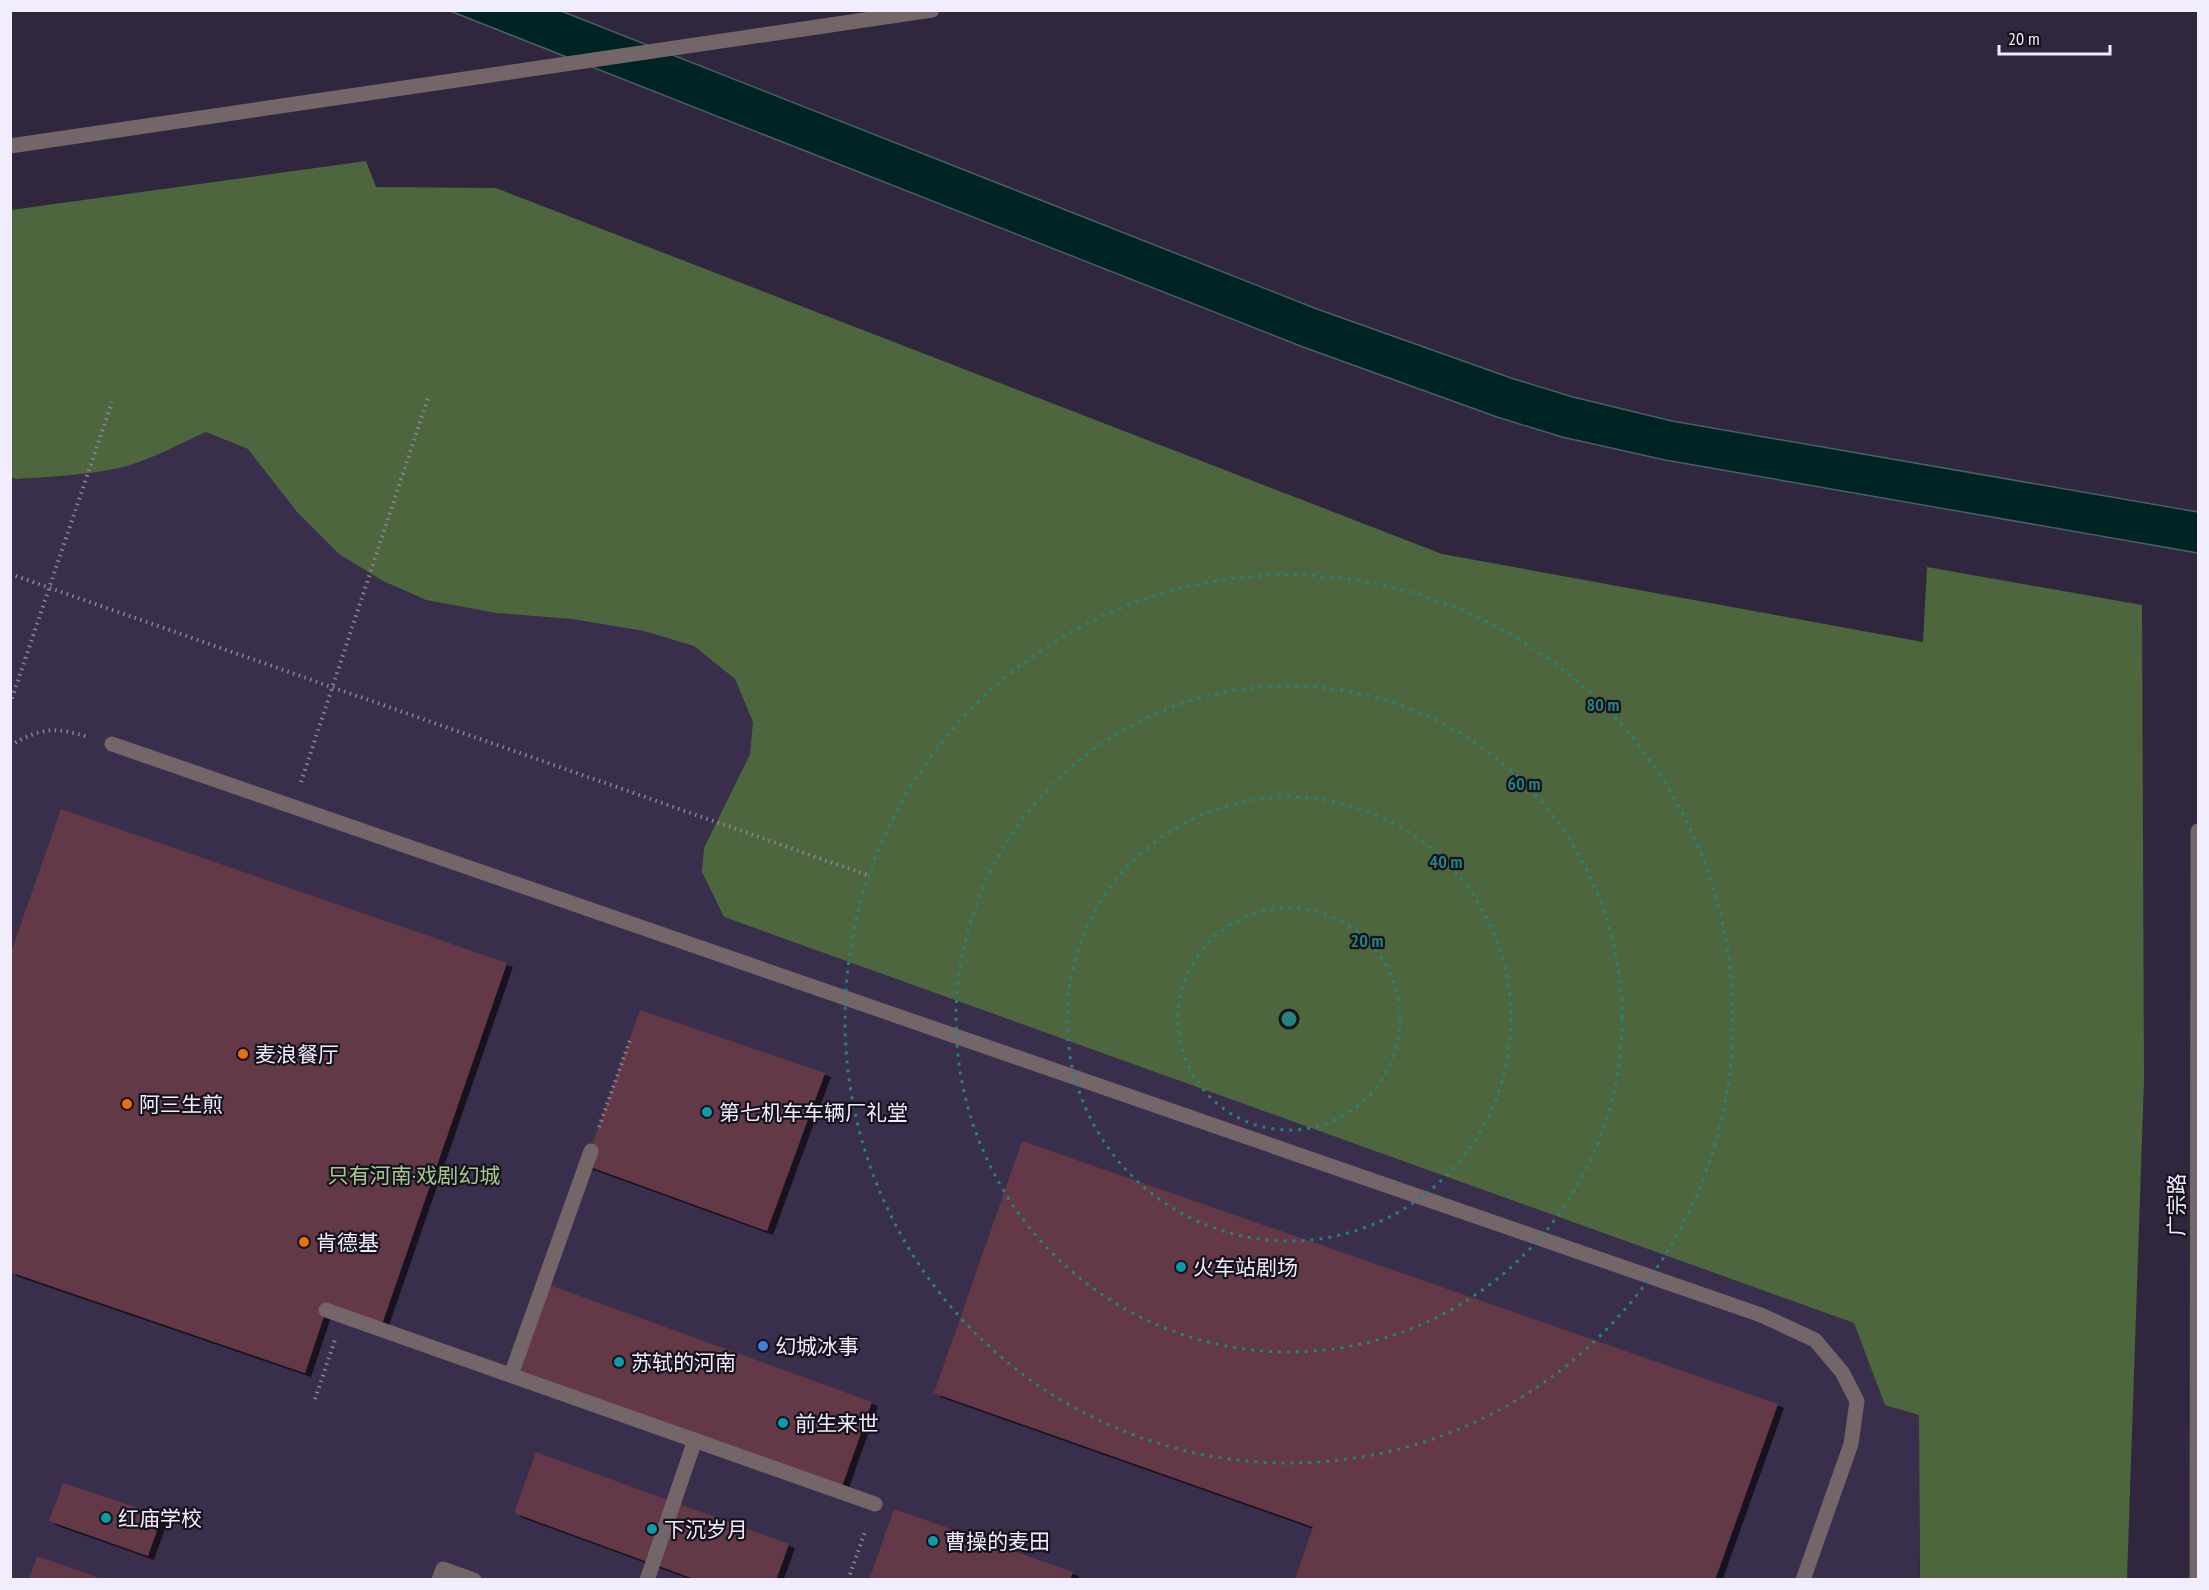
<svg xmlns="http://www.w3.org/2000/svg" width="2209" height="1590" viewBox="0 0 2209 1590" font-family="'PT Sans Narrow','Noto Sans SC',sans-serif">
<style>
.built{fill:#392e4b}
.forest{fill:#4e663e}
.water{fill:#002323;stroke:#496064;stroke-width:1.5}
.building{fill:#643746;filter:url(#shadow)}
.lines{fill:none;stroke-linecap:round;stroke-linejoin:round}
.path{stroke:#8c8598;stroke-width:4;stroke-dasharray:1.5 4.5;stroke-linecap:butt}
.minor{stroke:#746569;stroke-width:15}
.ring{fill:none;stroke:#26827c;stroke-width:3;stroke-dasharray:3 6}
.food-dot{fill:#e8710a;stroke:#16121d;stroke-width:2}
.culture-dot{fill:#0f9aa8;stroke:#16121d;stroke-width:2}
.shop-dot{fill:#3f7fe0;stroke:#16121d;stroke-width:2}
.labels{text-anchor:middle;dominant-baseline:central;stroke-width:4.5;stroke-linejoin:round;paint-order:stroke}
.poi-label{font-size:21px;fill:#f2edfd;stroke:#16121d;text-anchor:start}
.park-label{font-size:21px;fill:#a5cc8b;stroke:#16121d}
.street-label{font-size:21px;fill:#f2edfd;stroke:#16121d}
.centre{fill:#26827c;stroke:#16121d;stroke-width:3}
.ring-label{font-size:18px;text-anchor:middle;font-weight:bold;fill:#26827c;stroke:#16121d;stroke-width:4.5;stroke-linejoin:round;paint-order:stroke}
</style>
<defs>
<filter id="shadow"><feDropShadow dx="6" dy="4" stdDeviation="0" flood-color="#0009"/></filter>
</defs>
<rect width="100%" height="100%" fill="#30273e"/>
<path class="built" d="M206,432L248,449L297,512L339,554L383,581L426,600L496,613L572,619L644,631L694,646L735,679L753,722L750,754L704,848L724,917L1854,1323L1885,1404L1919,1415V1579H11L10,477L16,479L64,477L121,467L174,447Z"/>
<path class="forest" d="M366,161L376,187L496,188L1442,554L1923,642L1927,567L2142,605L2144,1080L2127,1579H1920L1919,1415L1885,1405L1854,1323L724,917L702,872L704,848L750,754L753,722L735,679L694,646L644,631L572,619L496,613L426,600L383,581L339,554L297,512L248,449L206,432C179,444 149,461 119,468C85,475 51,477 16,479L11,477V210Z"/>
<path class="water" d="M450,11H561L1317,309L1511,378L1573,397L1672,421L2198,512V553L1665,460L1562,437L1497,417L1303,347Z"/>
<g class="building">
<path d="M61,809L507,963L380,1330L326,1310L305,1373L10,1272V955Z"/>
<path d="M640,1010L825,1073L767,1231L585,1165Z"/>
<path d="M1022,1141L1778,1404L1715,1580H1295L1313,1527L934,1393Z"/>
<path d="M544,1283L872,1402L840,1492L511,1375Z"/>
<path d="M536,1452L789,1544L776,1580H697L514,1513Z"/>
<path d="M63,1483L162,1516L148,1556L49,1521Z"/>
<path d="M894,1509L1073,1572L1070,1580H869Z"/>
<path d="M37,1556L102,1579V1580H29Z"/>
</g>
<g class="lines">
<g class="path">
<path d="M10,574L870,876"/>
<path d="M10,704L112,402"/>
<path d="M10,746C40,727 56,727 88,737"/>
<path d="M301,782L429,395"/>
<path d="M599,1127L630,1040"/>
<path d="M315,1399L335,1340"/>
<path d="M848,1580L866,1529"/>
</g>
<g class="minor">
<path d="M10,146L932,10"/>
<path d="M112,744L1761,1315L1815,1340L1842,1372L1857,1401L1851,1444L1803,1580"/>
<path d="M326,1310L875,1504"/>
<path d="M511,1375L591,1151"/>
<path d="M439,1580L443,1569L474,1580"/>
<path d="M647,1580L694,1443"/>
<path d="M2197,1580L2198,831"/>
</g>
</g>
<g class="ring">
<circle cx="1289" cy="1019" r="111"/>
<circle cx="1289" cy="1019" r="222"/>
<circle cx="1289" cy="1019" r="333"/>
<circle cx="1289" cy="1019" r="444"/>
</g>
<g class="food-dot">
<circle cx="243" cy="1054" r="6"/>
<circle cx="127" cy="1104" r="6"/>
<circle cx="304" cy="1242" r="6"/>
</g>
<g class="culture-dot">
<circle cx="707" cy="1112" r="6"/>
<circle cx="1181" cy="1267" r="6"/>
<circle cx="619" cy="1362" r="6"/>
<circle cx="783" cy="1423" r="6"/>
<circle cx="106" cy="1518" r="6"/>
<circle cx="652" cy="1529" r="6"/>
<circle cx="933" cy="1541" r="6"/>
</g>
<circle class="shop-dot" cx="763" cy="1346" r="6"/>
<g class="labels">
<g class="poi-label">
<text x="255" y="1054">麦浪餐厅</text>
<text x="139" y="1104">阿三生煎</text>
<text x="719" y="1112">第七机车车辆厂礼堂</text>
<text x="316" y="1242">肯德基</text>
<text x="1193" y="1267">火车站剧场</text>
<text x="775" y="1346">幻城冰事</text>
<text x="631" y="1362">苏轼的河南</text>
<text x="795" y="1423">前生来世</text>
<text x="118" y="1518">红庙学校</text>
<text x="664" y="1529">下沉岁月</text>
<text x="945" y="1541">曹操的麦田</text>
</g>
<g class="park-label">
<text x="414" y="1175">只有河南·戏剧幻城</text>
</g>
<g class="street-label">
<text transform="translate(2176 1205) rotate(-90)">广宗路</text>
</g>
</g>
<circle cx="1289" cy="1019" r="9" class="centre"/>
<g class="ring-label">
<text x="1603" y="711">80 m</text>
<text x="1524" y="790">60 m</text>
<text x="1446" y="868">40 m</text>
<text x="1367" y="947">20 m</text>
</g>
<rect width="2209" height="1590" fill="none" stroke="#f2edfd" stroke-width="24"/>
<path d="M1999 45v9h111v-9" fill="none" stroke="#f2edfd" stroke-width="3"/>
<text x="2008" y="45" font-size="18" fill="#f2edfd" stroke="#16121d" stroke-width="4.5" paint-order="stroke">20 m</text>
</svg>
